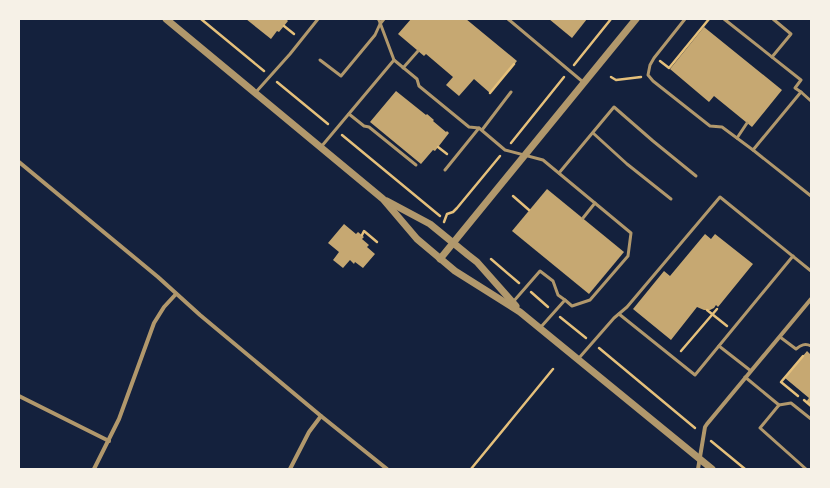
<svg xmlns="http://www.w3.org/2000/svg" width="830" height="488" viewBox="0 0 830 488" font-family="'Space Grotesk',sans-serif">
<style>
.building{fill:#c6a872}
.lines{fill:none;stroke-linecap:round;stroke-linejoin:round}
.path{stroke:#e5c07b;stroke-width:2.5}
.service{stroke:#b1986c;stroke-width:3}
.minor{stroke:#b1986c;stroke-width:4}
.tertiary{stroke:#b1986c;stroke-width:7}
</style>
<rect width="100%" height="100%" fill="#14213d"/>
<g class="building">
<path d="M246,19H288L287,20L288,21L279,32L277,31L271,39Z"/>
<path d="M411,19H466L517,61L490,93L474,79L459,96L446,85L453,77L426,54L424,56L398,34Z"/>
<path d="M549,19H587L572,38Z"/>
<path d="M704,27L782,90L752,127L714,96L709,102L670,69Z"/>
<path d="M396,91L426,115L427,114L434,120L433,121L446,132L447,131L449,133L435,151L433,150L421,164L370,122Z"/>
<path d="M547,189L624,252L589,294L512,231Z"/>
<path d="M344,224L356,234L358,232L364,237L362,239L369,245L367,247L375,254L363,268L355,262L354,264L350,260L343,268L333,260L339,252L328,243Z"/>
<path d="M705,234L711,239L715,234L753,264L718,307L716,305L714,308L710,310H704L697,307L671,340L633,309L664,271L670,276Z"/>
<path d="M807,351L811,355V406L806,402L809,398L785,378Z"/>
</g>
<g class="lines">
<g class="path">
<path d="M201,19L264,71"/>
<path d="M284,26L294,34"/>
<path d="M660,61L669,68L709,19"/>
<path d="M574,65L611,19"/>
<path d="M611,77L616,80L641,77"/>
<path d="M277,82L328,124"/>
<path d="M490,93L514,64"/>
<path d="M342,135L440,216"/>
<path d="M511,143L564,77"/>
<path d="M438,147L447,154"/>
<path d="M513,196L529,210"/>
<path d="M444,222L447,214L453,212L457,208L500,156"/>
<path d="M362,235L364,231L377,242"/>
<path d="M491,259L519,283"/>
<path d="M531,292L548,307"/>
<path d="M707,310L727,326"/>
<path d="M560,317L586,338"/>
<path d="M599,348L695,428"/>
<path d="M681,351L717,309"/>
<path d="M798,396L781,382L803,356"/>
<path d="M804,400L811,406"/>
<path d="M711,441L745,469"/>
<path d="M471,469L553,369"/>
</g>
<g class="service">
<path d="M378,19L379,20L394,60"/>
<path d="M508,19L583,82"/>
<path d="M685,19L654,58L650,65L648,75L653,81L710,126L722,127L753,150L801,92L795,88L801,80L724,19"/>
<path d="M772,57L791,34L773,19"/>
<path d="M320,60L341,76L375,35L380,24L384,19"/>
<path d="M403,68L418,51"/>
<path d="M256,92L290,54L318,19"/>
<path d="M801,92L811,101"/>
<path d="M349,114L364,126L369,127L416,165"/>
<path d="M482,130L511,92"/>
<path d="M593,133L627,164L671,199"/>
<path d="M737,138L747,123"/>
<path d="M321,147L394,60L417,79L419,86L469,127L479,128"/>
<path d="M753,150L811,196"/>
<path d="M445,170L479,128L505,150L543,160L631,233L628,256L590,300L572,306L565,300L540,328"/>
<path d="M559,173L614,107L653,141L696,176"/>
<path d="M583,218L595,203"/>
<path d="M513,302L540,271L553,281L558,295L565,300"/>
<path d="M619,314L695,375L793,256"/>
<path d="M780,337L796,349C801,345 805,343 811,346"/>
<path d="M719,346L751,371"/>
<path d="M579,358L614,318L627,307L720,197L811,271"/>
<path d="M745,377L779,405L760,428L806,469"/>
<path d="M779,405L791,403L811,419"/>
</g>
<g class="minor">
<path d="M19,162L158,277L200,315L321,416L387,469"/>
<path d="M19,396L109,441"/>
<path d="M94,469L119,419L154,323L164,307L176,294"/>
<path d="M290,469L309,432L321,416"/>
<path d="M698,469L705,427L707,424L811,299"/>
</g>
<g class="tertiary">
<path d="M166,19L383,199L417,239L455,271L520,312L712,469"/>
<path d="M387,201L430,224L468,255L477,262L516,306"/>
<path d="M440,259L636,19"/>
</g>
</g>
<rect width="830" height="488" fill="none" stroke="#f6f1e7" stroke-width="40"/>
</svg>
